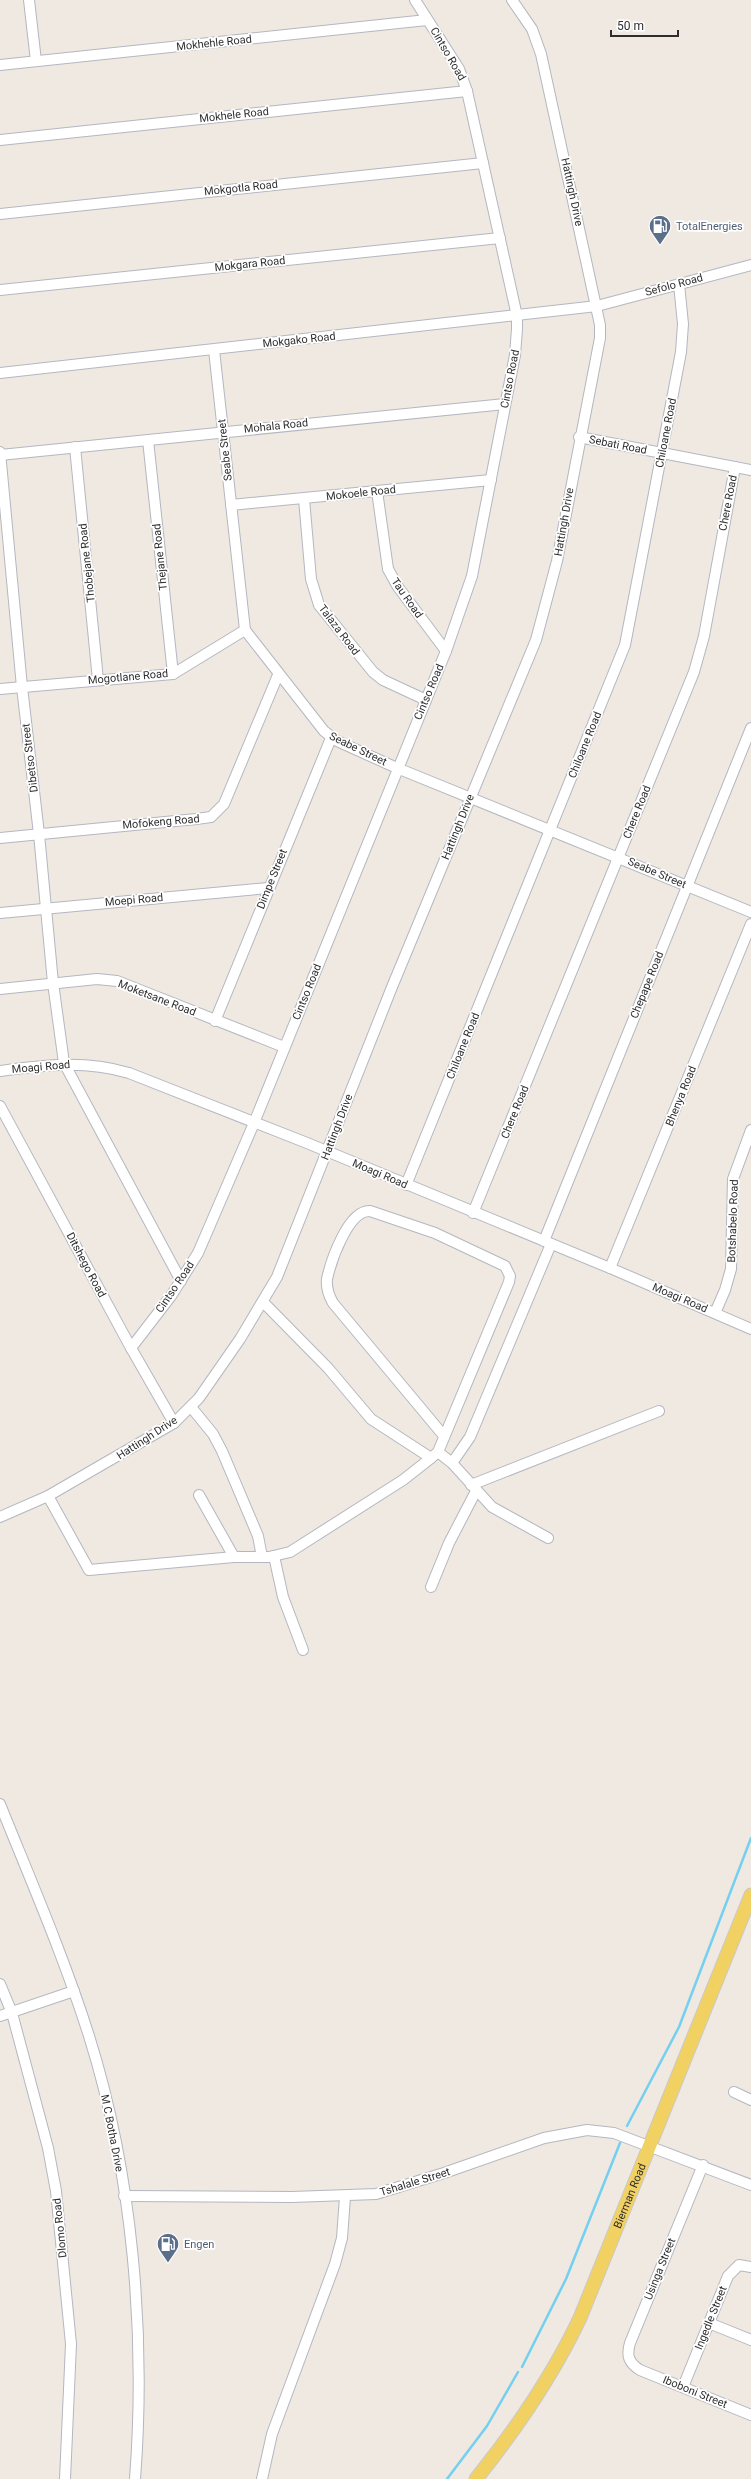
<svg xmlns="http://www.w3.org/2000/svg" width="751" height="2479" viewBox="0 0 751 2479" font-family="Roboto,sans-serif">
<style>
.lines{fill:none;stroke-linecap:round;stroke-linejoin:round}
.stream{stroke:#75cff0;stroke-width:2.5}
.minor-casing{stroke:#b4b7c1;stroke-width:12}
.major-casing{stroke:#c9c9c9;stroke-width:15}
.minor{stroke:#fff;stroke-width:10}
.major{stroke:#f2d163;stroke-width:13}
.labels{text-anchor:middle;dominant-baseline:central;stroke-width:3.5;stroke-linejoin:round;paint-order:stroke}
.street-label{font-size:11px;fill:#2e2e2e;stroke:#fff}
.service-label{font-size:11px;fill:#4e5e75;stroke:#fff;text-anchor:start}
</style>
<rect width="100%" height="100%" fill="#efe9e1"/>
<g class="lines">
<g class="stream">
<path d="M627,2126L679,2027L751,1838"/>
<path d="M522,2367L566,2279L620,2143"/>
<path d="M447,2479L487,2426L518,2372"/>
</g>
<g class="minor-casing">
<g id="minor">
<path d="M29,0L36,61"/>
<path d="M0,65L427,20"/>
<path d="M0,140L467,91"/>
<path d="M0,214L483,163"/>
<path d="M0,290L500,238"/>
<path d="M214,350L245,630L324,731L337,741L397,768L751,912"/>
<path d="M0,373L597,306L751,265"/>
<path d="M579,437L751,470"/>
<path d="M148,440L173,674"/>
<path d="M75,447L98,680"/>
<path d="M0,452L22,687L39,834L53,983L64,1063L181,1281"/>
<path d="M0,455L505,404"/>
<path d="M377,491L388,569L398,587L446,651"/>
<path d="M304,499L311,579L319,605L373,672L383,680L426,700"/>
<path d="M231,505L491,480"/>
<path d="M0,689L173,674L245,630"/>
<path d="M0,838L196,819L211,817L224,804L278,675"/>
<path d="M0,913L268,888"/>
<path d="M0,989L97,979L117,981L284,1047"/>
<path d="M215,1021L331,738"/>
<path d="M0,1071C46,1065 84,1060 129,1073L307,1143L610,1268L751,1329"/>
<path d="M0,1106L131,1348L174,1423"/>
<path d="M406,1185L625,645L681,352L683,324L679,284"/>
<path d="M473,1213L694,672L704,636L735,467"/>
<path d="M544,1241L751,728"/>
<path d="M610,1268L751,924"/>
<path d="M263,1302L328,1368L371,1419L431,1458L438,1452L509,1282L510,1276L505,1266L435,1233L370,1211C348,1210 331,1261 327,1279C326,1288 329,1296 333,1303L444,1436"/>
<path d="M715,1313L725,1290L731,1269L733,1179L751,1130"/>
<path d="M131,1348L171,1296L198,1253L254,1123L446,651L472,576L515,355L517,329V316L467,91L459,69L415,0"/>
<path d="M191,1407L213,1434L222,1451L258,1536L262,1557"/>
<path d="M438,1452L452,1463L492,1507L548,1538"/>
<path d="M452,1463L470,1437L551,1244"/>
<path d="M471,1485L659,1411"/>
<path d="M199,1495L234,1557"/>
<path d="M48,1496L89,1570L234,1557H269L290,1552L403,1480L431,1458"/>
<path d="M0,1517L48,1496L174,1423L199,1398L240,1339L277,1277L392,987L536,640L557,561L600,338V325L541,54L532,29L512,0"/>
<path d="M274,1556L283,1597L303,1650"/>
<path d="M431,1587L449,1543L476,1491"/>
<path d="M0,1804C31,1881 64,1957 89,2036C133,2176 146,2334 135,2479"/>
<path d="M0,1984L12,2013L48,2148L56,2191L71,2344L65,2479"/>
<path d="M0,2016L74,1991"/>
<path d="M734,2092L751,2100"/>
<path d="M703,2165L630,2343C626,2356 629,2363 640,2370L751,2415"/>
<path d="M124,2196L292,2197L376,2194L444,2173L544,2138L587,2130L614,2133L751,2185"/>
<path d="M709,2323L751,2340"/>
<path d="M683,2387L728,2276L739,2265L751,2267"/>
<path d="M262,2479L272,2434L335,2264L342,2238L345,2197"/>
</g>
</g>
<g class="major-casing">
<g id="major">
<path id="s1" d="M476,2479C517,2428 552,2377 580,2318L751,1895"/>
</g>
</g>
<use href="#minor" class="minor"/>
<use href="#major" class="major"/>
</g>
<defs>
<g id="fuel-pin" transform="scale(1.15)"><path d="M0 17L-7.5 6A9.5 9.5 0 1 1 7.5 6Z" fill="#5c6f8a" stroke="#fff"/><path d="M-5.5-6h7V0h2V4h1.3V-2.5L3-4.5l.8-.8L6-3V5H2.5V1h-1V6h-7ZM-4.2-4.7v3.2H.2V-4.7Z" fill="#fff"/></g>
</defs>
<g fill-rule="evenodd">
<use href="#fuel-pin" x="660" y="226"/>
<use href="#fuel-pin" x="168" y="2244"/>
</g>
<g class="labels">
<g class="street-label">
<text transform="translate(214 43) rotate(-6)">Mokhehle Road</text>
<text transform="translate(448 54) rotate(60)">Cintso Road</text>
<text transform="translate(234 115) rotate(-6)">Mokhele Road</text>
<text transform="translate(241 188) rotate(-6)">Mokgotla Road</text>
<text transform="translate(572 192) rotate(78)">Hattingh Drive</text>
<text transform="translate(250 264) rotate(-6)">Mokgara Road</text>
<text transform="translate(674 285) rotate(-15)">Sefolo Road</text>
<text transform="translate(299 340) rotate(-6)">Mokgako Road</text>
<text transform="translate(510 379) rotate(-79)">Cintso Road</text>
<text transform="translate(276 426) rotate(-6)">Mohala Road</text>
<text transform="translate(666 433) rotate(-79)">Chiloane Road</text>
<text transform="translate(618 445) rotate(11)">Sebati Road</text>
<text transform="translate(225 450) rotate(-96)">Seabe Street</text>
<text transform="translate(361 493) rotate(-6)">Mokoele Road</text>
<text transform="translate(728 503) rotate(-79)">Chere Road</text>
<text transform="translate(564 522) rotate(-80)">Hattingh Drive</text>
<text transform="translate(160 557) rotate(-96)">Thejane Road</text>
<text transform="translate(87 563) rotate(-96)">Thobejane Road</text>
<text transform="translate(407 598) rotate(55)">Tau Road</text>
<text transform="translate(339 630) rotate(53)">Talaza Road</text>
<text transform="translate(128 677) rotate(-5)">Mogotlane Road</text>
<text transform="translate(429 692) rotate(-67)">Cintso Road</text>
<text transform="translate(585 745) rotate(-68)">Chiloane Road</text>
<text transform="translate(358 749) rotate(26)">Seabe Street</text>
<text transform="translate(30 758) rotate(-97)">Dibetso Street</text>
<text transform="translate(637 812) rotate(-68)">Chere Road</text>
<text transform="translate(161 822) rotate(-5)">Mofokeng Road</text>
<text transform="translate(458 827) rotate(-68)">Hattingh Drive</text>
<text transform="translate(657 873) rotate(23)">Seabe Street</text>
<text transform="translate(272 879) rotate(-68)">Dimpe Street</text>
<text transform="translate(134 900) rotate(-5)">Moepi Road</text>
<text transform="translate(647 985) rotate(-68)">Chepape Road</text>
<text transform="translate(307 992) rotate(-68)">Cintso Road</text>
<text transform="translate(157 998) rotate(21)">Moketsane Road</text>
<text transform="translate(463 1046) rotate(-68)">Chiloane Road</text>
<text transform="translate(41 1067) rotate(-5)">Moagi Road</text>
<text transform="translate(681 1096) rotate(-68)">Bhenya Road</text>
<text transform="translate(515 1112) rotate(-68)">Chere Road</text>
<text transform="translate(337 1127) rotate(-69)">Hattingh Drive</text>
<text transform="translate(380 1174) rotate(23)">Moagi Road</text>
<text transform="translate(733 1221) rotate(-88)">Botshabelo Road</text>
<text transform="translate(86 1265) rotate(62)">Ditshego Road</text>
<text transform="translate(175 1287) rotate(-56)">Cintso Road</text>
<text transform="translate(680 1298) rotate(23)">Moagi Road</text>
<text transform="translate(147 1438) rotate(-33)">Hattingh Drive</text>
<text transform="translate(112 2133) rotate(79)">M C Botha Drive</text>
<text transform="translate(415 2182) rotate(-17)">Tshalale Street</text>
<text stroke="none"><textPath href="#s1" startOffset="324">Bierman Road</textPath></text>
<text transform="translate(60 2228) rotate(-96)">Dlomo Road</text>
<text transform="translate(660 2269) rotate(-68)">Usinga Street</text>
<text transform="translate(711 2318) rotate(-68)">Ingedle Street</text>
<text transform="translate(695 2392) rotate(22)">Iboboni Street</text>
</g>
<g class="service-label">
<text x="676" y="226">TotalEnergies</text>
<text x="184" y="2244">Engen</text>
</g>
</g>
<path d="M611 30v6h67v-6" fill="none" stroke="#2e2e2e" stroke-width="2"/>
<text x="617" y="30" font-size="12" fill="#2e2e2e" stroke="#ffffff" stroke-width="3" paint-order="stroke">50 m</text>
</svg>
